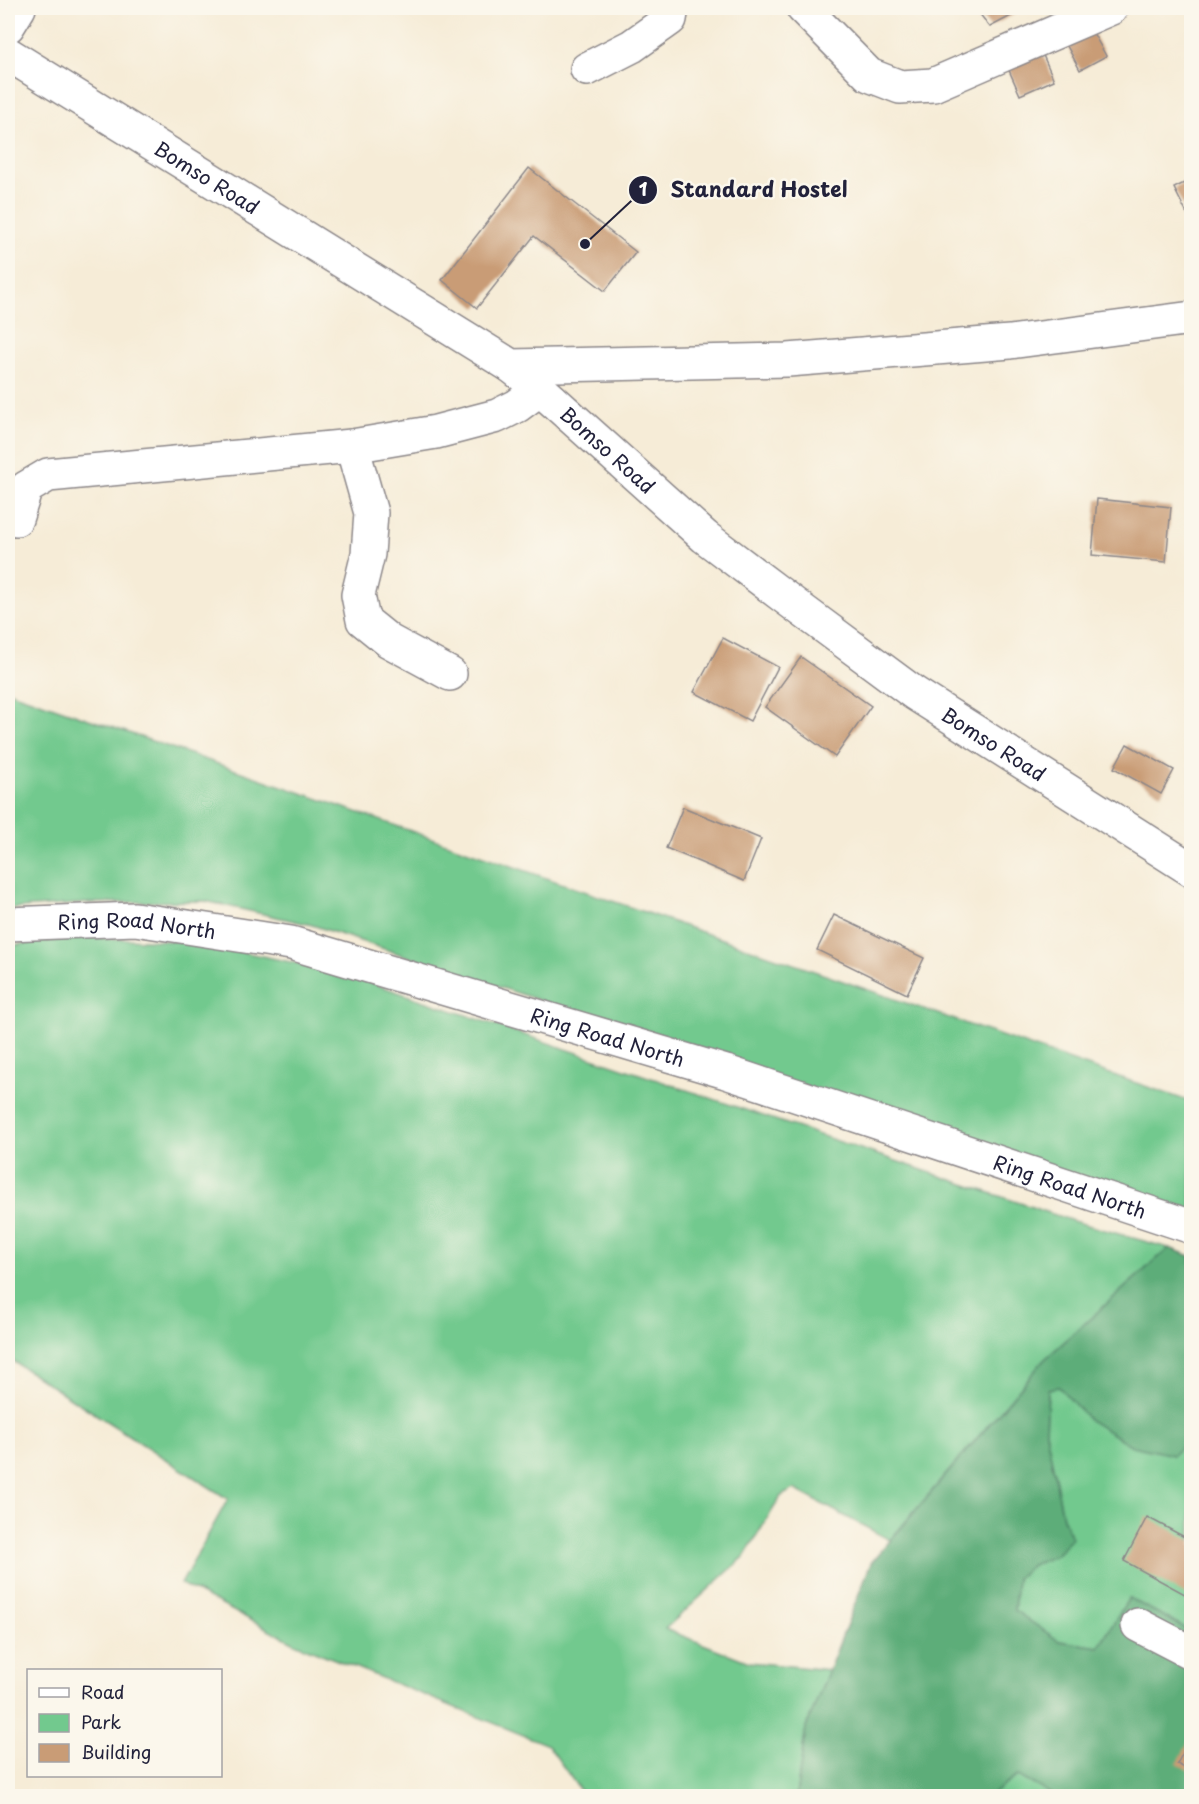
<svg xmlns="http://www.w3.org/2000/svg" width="1199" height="1804" viewBox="0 0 1199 1804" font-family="'Playpen Sans',sans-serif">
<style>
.green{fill:#72c98e;stroke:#4a7664;stroke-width:1.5}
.forest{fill:#5dad79;stroke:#40685a;stroke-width:1.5}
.building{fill:#c99c76}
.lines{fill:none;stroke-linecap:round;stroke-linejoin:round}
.minor-casing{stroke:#8c8789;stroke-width:36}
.minor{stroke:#fff;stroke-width:33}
.labels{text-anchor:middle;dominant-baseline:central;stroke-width:5;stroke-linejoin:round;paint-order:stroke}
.street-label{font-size:20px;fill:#22223b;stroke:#fbf7ec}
.leader{fill:none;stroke:#22223b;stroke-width:2}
.callout-dot{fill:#22223b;stroke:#fbf7ec;stroke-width:2}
.mark-label{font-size:18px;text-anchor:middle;font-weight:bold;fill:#fff}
.callout-label{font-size:21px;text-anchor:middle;font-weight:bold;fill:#22223b;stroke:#fbf7ec;stroke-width:5;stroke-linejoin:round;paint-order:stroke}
</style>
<rect width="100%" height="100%" fill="#fbf7ec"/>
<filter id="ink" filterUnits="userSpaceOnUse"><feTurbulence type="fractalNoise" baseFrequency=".0167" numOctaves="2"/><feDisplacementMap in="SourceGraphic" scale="12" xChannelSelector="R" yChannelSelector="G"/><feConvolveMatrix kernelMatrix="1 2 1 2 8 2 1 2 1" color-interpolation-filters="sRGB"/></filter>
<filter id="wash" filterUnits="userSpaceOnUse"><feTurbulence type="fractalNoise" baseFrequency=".008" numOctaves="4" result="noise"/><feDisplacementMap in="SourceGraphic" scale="24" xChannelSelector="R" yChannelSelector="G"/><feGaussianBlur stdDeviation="1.35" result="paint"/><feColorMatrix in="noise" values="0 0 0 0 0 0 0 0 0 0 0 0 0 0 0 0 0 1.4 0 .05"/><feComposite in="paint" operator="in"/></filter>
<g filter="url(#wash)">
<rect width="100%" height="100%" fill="#f6ecd7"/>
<g class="green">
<path d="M8,691L1191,1102V1216L312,925L205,901L90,903L8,909Z"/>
<path d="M77,937L195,942L339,972L1073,1221L1169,1248L1044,1360L890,1540L794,1489L781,1496L744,1557L665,1629L749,1662L829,1670L806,1728L796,1796H584L548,1745L297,1644L181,1584L228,1499L8,1358V946Z"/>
<path d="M1059,1386L1089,1420L1172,1455L1191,1438V1631L1129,1598L1099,1647L1059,1641L1014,1610L1017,1578L1032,1565L1056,1555L1072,1538L1063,1518L1046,1432L1048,1389Z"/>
<path d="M1018,1776L1055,1796H989Z"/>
</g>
<path class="forest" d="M1169,1248L1191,1256V1359L1186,1375L1191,1383V1438L1173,1455L1132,1446L1089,1420L1059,1387L1048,1389L1046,1432L1063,1518L1072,1538L1056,1555L1032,1565L1017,1578L1014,1610L1059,1641L1099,1647L1129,1598L1191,1631V1796H1055L1018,1776L989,1796H796L806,1728L871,1563L1044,1360Z"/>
<g id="blocks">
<g class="building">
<path d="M975,8H1026L990,27Z"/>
<path d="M1092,31L1106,56L1080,70L1066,44Z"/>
<path d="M1038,44L1054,80L1020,95L1004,59Z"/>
<path d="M529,168L636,252L605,291L534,236L477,308L442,280Z"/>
<path d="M1192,179V224L1174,188Z"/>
<path d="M1097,499L1171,507L1166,562L1092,555Z"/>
<path d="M723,638L778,667L750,721L694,692Z"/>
<path d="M801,657L871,706L835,757L765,707Z"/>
<path d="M1127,744L1174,770L1161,794L1114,768Z"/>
<path d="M683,807L761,839L744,881L666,848Z"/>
<path d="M834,915L924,958L907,994L817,950Z"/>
<path d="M1147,1517L1192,1541V1598L1124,1561Z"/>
<path d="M1192,1736V1772L1177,1764Z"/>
</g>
</g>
</g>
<g filter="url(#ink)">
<use href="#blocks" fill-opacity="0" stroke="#8c8789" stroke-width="1.5"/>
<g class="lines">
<g class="minor-casing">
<g id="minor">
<path d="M803,8L869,75L900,87L933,85L1111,8"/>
<path d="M8,26L19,8"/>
<path id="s1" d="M8,54L511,366L540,389L705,537L783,596L914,693L1192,870"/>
<path d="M587,69L632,46L670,19L672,8"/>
<path d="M511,366L788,360L1010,342L1192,318"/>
<path d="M352,446L371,513L368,554L358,595L363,620L389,641L450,674"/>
<path d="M16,519L26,488L48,475L352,446L436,432L497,416L517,406L540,389"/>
<path id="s2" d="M8,924L135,919L291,943L726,1072L1192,1227"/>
<path d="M1138,1625L1192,1653"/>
</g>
</g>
<use href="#minor" class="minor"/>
</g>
</g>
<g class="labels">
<g class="street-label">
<text stroke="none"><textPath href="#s1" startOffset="234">Bomso Road</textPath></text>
<text stroke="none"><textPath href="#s1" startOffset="720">Bomso Road</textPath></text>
<text stroke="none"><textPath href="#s1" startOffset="1206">Bomso Road</textPath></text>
<text stroke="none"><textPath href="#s2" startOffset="129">Ring Road North</textPath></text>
<text stroke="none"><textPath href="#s2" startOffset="615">Ring Road North</textPath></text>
<text stroke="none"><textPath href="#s2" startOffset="1101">Ring Road North</textPath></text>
</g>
</g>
<path class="leader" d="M585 244L643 190"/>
<g class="callout-dot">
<circle cx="585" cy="244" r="6"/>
<circle cx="643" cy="190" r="15"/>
</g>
<g class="mark-label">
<text x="643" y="196">1</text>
</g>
<g class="callout-label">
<text x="759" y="197">Standard Hostel</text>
</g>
<rect width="1199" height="1804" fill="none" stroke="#fbf7ec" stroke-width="30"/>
<rect x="27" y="1669" width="195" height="108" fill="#fbf7ec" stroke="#a4a2a5" stroke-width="1.5"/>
<rect x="39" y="1688" width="30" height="9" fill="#ffffff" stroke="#a4a2a5" stroke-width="1.5"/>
<text x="81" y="1699" font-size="18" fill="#22223b">Road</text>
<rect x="39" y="1714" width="30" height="18" fill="#72c98e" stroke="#a4a2a5" stroke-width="1.5"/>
<text x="81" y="1729" font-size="18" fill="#22223b">Park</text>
<rect x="39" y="1744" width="30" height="18" fill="#c99c76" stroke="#a4a2a5" stroke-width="1.5"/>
<text x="81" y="1759" font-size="18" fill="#22223b">Building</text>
</svg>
